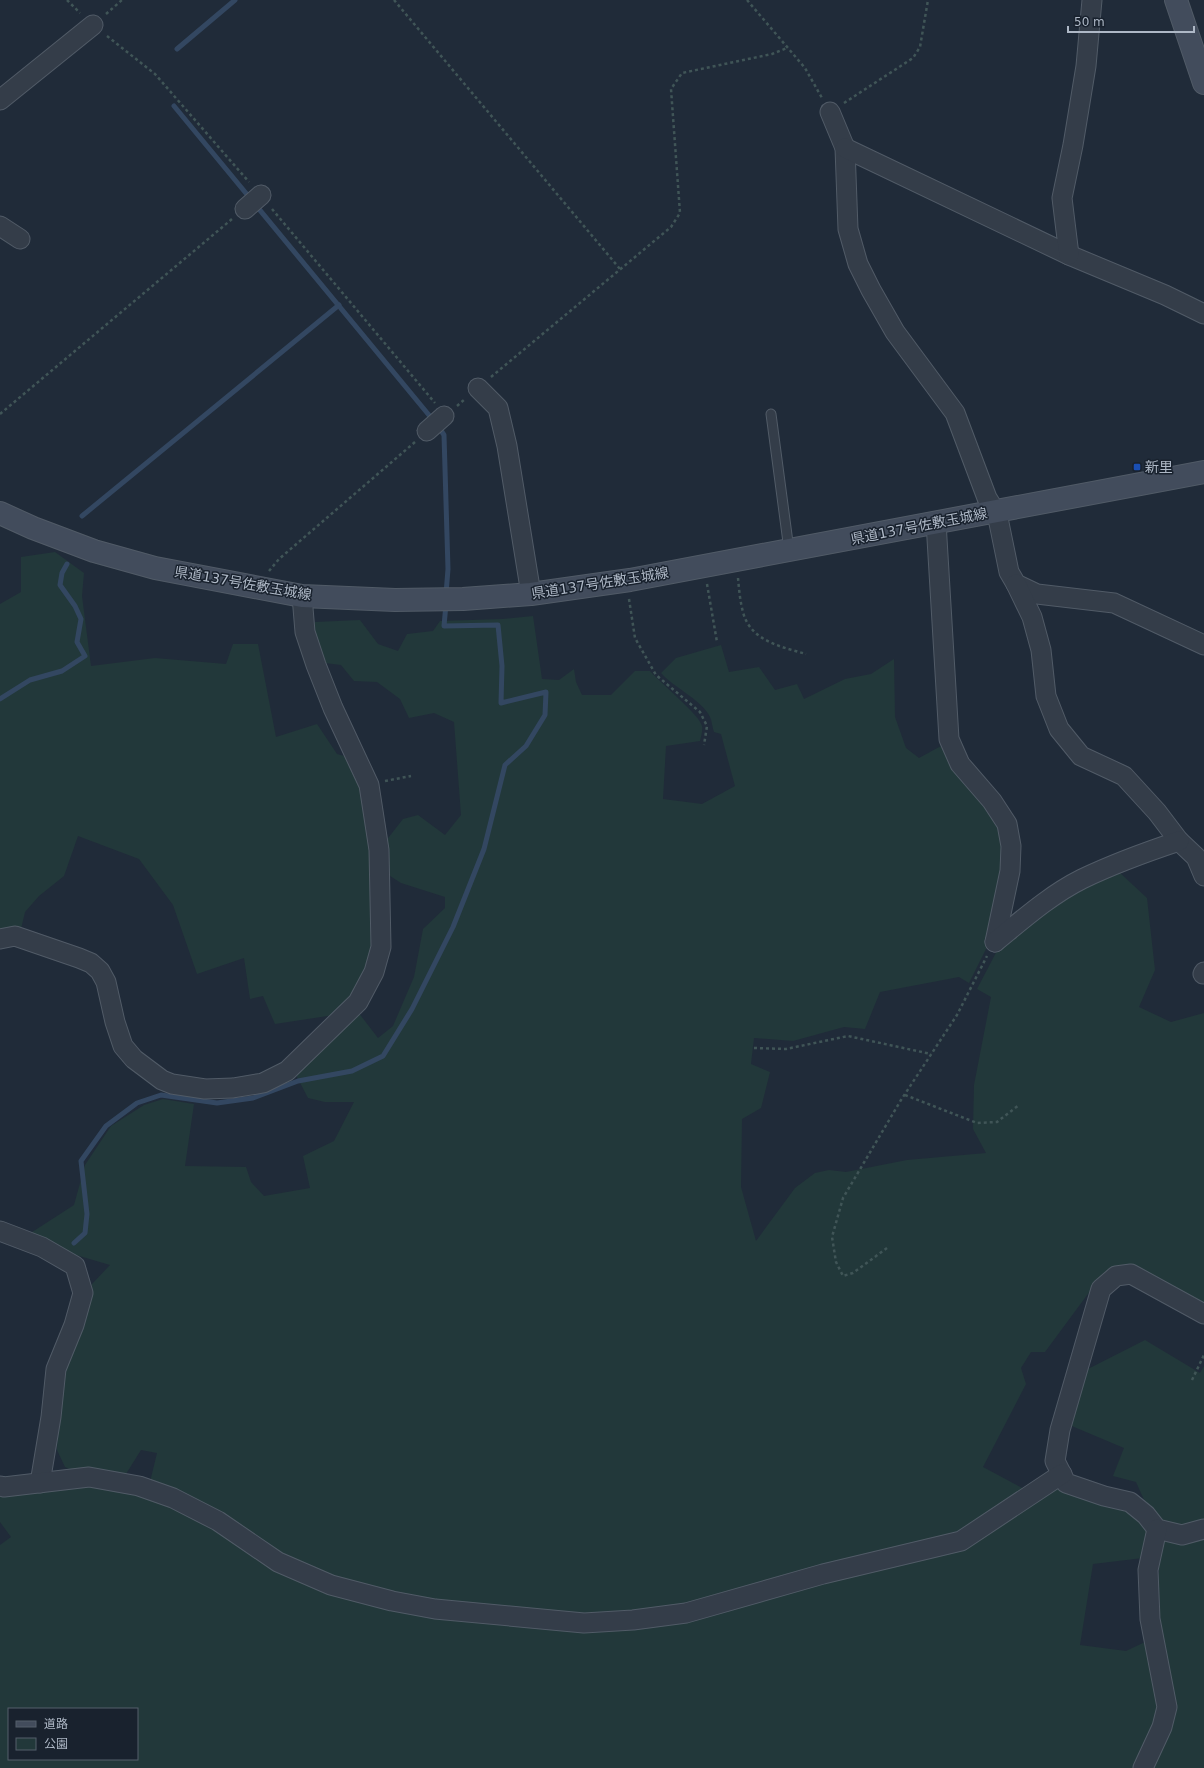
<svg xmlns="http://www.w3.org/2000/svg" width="1204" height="1768" viewBox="0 0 1204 1768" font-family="'DejaVu Sans','Noto Sans JP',sans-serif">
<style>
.green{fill:#22383a;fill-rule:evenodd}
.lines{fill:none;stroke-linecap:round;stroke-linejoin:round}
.stream{stroke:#334761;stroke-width:5}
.lane-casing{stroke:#515b67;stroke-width:11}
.street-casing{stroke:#515b67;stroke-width:21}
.secondary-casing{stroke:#515b67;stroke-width:24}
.path{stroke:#405557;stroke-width:2.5;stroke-dasharray:3 3;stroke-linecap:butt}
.lane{stroke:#343d49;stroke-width:9}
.street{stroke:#343d49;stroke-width:19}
.secondary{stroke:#424c5c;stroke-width:22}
.transit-dot{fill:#1a4fb4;stroke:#19222e;stroke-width:1.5}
.labels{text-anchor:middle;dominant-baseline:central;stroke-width:3;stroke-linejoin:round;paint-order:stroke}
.poi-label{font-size:14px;fill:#aeb8c6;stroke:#19222e;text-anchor:start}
.street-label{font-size:14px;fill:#aeb8c6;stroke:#19222e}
</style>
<rect width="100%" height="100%" fill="#202b39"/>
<g class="green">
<path d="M55,552L84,573L82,596L91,666L155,658L226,664L233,644H258L276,737L317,724L337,754L348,757L362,790L373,854L372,946L366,972L352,1000L334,1015L275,1024L263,996L250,999L244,958L197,974L173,905L139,859L78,836L64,876L39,896L25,912L21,929L0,931V604L21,592V557Z"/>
<path d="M533,616L542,679L559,680L574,669L576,682L582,695H611L635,671H650C660,683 700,715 702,726C703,730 701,737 700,741L666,746L663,799L702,804L735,786L721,734L714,732C712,727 712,721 710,717C702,700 673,687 661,673L676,658L721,645L729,672L759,667L775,690L797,684L804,699L845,679L871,674L894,659L895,717L906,748L919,758L941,746L953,770L1000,822L1006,852L990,941L969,983L959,977L880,992L865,1029L844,1027L793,1041L754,1038L751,1064L770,1072L761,1108L742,1119L741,1187L756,1241L795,1188L815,1173L829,1170L846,1172L907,1160L986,1153L973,1129L974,1085L991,997L977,989L1000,945L1053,902L1119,872L1147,898L1155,970L1139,1007L1171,1022L1204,1013V1307L1153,1278L1096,1283L1045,1352H1031L1021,1368L1026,1384L983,1467L1026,1490L958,1537L712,1599L648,1612L590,1618L388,1597L278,1555L150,1482L157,1453L141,1450L126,1474L93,1472L78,1473L65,1467L57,1450L59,1407L67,1361L92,1284L110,1265L76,1255L26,1236L74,1205L85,1165L111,1126L144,1105L163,1099L194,1104L185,1166L246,1167L251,1182L264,1196L310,1188L303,1156L334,1141L354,1102H325L308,1098L296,1075L358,1012L378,1038L393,1026L414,977L423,929L445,908V897L401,883L387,874L385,842L403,819L418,815L445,835L461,815L454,722L434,713L409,718L400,699L377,682L354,681L341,665L325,663L313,632L315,622L360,620L378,644L398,651L407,634L433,631L440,621L502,619Z"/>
<path d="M1145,1340L1200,1373L1204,1366V1524L1183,1530L1159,1524L1145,1502L1136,1482L1113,1476L1124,1448L1067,1424L1084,1371Z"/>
<path d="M84,1485L129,1491L165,1502L215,1529L273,1567L580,1631L965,1547L1059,1485C1078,1492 1144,1507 1147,1530C1148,1538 1144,1549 1143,1558L1093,1564L1080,1645L1126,1651L1162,1634C1158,1601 1157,1569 1162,1536L1204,1535V1768H0V1545L11,1537L0,1522V1494ZM9,1709H137V1759H9Z"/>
</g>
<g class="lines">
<g class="stream">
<path d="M177,49L235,0"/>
<path d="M174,106L433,420"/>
<path d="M438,426L444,435L448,569L446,594"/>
<path d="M82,516L339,305"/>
<path d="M0,699L30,680L62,671L85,656L77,642L81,619L75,606L60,585L62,573L67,564"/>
<path d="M74,1243L85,1233L87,1214L81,1161L106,1126L137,1103L161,1095L217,1103L253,1098L298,1081L352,1071L383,1056L412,1009L453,927L484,849L505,765L526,746L545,715L546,692L501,703L502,666L498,625L444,626L446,604"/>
</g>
<g class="lane-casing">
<path id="lane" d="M771,414L789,550"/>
</g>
<g class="street-casing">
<g id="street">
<path d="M0,100L93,25"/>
<path d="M830,112L845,148L848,229L858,264L871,290L895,332L955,413L987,498L995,511L999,523L1009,572L1016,584L1037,594L1114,603L1204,645"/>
<path d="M845,148L1069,255L1165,295L1204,314"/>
<path d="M245,209L261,195"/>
<path d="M0,226L20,239"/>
<path d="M1069,255L1062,198L1073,145L1086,66L1092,0"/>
<path d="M478,388L498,408L507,446L531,594"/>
<path d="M427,431L444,416"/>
<path d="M936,522L949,739L960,764L992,801L1007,824L1011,846L1010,871L995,942"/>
<path d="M1016,584L1032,617L1041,650L1046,696L1059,729L1081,756L1124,776L1157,812L1179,841L1196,857L1204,876"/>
<path d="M0,939L15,936L79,958L91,963L100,971L106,982L115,1022L123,1046L134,1059L162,1080L172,1084L205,1089L233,1088L263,1083L287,1071L358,1002L374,972L381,947L379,850L369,785L333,708L316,665L305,632L302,596"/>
<path d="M995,942C1022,920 1050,895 1082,879C1113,864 1146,852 1179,841"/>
<path d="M1203,974L1204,972"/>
<path d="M0,1231L42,1247L75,1266L83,1293L74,1325L56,1369L51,1417L40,1483"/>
<path d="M1204,1314L1131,1274L1116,1276L1101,1289L1060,1430L1055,1461L1066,1483L1104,1496L1130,1502L1146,1515L1157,1529L1182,1535L1204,1529"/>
<path d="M0,1486L4,1487L89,1477L139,1486L173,1498L218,1521L278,1562L331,1585L392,1601L435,1609L584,1623L633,1620L686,1613L823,1574L961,1541L1062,1474"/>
<path d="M1143,1768L1162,1727L1167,1707L1150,1619L1148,1570L1157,1529"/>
</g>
</g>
<g class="secondary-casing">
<g id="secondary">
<path d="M1176,0L1204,83"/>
<path d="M0,513L33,528L94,551L155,568L302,596L395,600L463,599L531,594L630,580L1204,472"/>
</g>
</g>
<g class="path">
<path d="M67,0L80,13"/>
<path d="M394,0L620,269"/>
<path d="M747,0L805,68L822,98"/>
<path d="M106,14L122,0"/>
<path d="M107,36L155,74L249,182"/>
<path d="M844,103L913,58L920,47L928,0"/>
<path d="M272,209L435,403"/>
<path d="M491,377L671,227L680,213L671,89L682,73L772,54L787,48"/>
<path d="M457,406L465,399"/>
<path d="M0,414L232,219"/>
<path d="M269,571L279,559L415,442"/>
<path d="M738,578C739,589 740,601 743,612C750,641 782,647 806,654"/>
<path d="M707,584L717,642"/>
<path d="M629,599L635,638L656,675L700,712L707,726L704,745"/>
<path d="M385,781L411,776"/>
<path d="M754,1048L786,1049L848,1036L931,1054"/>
<path d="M905,1095L977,1123L997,1122L1019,1105"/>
<path d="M887,1248L853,1273L843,1276L836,1262L832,1237L843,1198L901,1100L957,1015L987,956"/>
<path d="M1192,1380L1204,1355"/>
</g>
<use href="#lane" class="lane"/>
<use href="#street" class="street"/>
<use href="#secondary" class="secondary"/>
</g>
<rect class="transit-dot" x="1133" y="463" width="8" height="8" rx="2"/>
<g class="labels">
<g class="poi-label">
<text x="1145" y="467">新里</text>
</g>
<g class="street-label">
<text transform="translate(919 526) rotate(-11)">県道137号佐敷玉城線</text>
<text transform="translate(243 583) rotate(10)">県道137号佐敷玉城線</text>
<text transform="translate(600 583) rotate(-9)">県道137号佐敷玉城線</text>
</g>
</g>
<rect x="8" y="1708" width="130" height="52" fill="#19222e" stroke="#555e6b"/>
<rect x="16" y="1721" width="20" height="6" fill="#424c5c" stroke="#555e6b"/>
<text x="44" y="1728" font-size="12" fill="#aeb8c6">道路</text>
<rect x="16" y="1738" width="20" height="12" fill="#22383a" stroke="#555e6b"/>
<text x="44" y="1748" font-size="12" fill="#aeb8c6">公園</text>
<path d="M1068 26v6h126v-6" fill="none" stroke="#aeb8c6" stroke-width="2"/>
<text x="1074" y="26" font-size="12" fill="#aeb8c6" stroke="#19222e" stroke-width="3" paint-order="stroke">50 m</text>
</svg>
